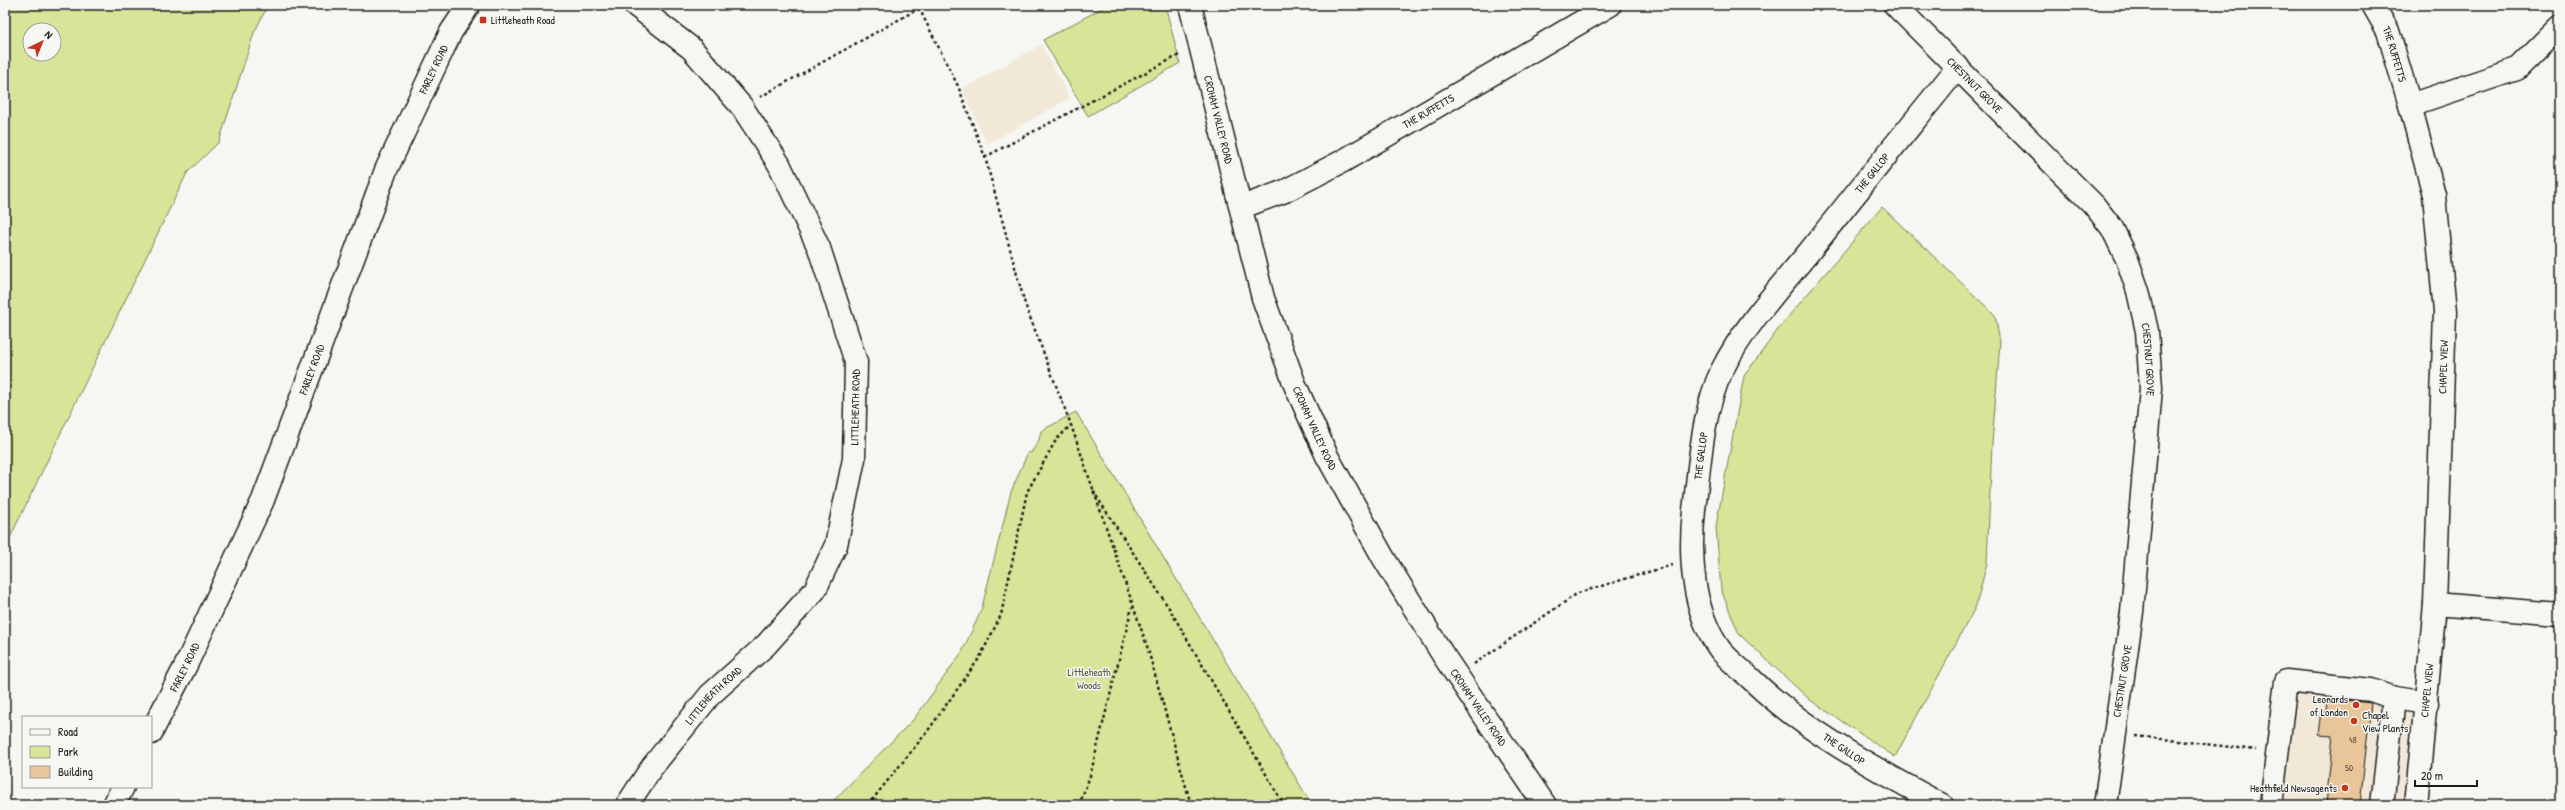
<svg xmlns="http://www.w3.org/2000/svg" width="2565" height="810" viewBox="0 0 2565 810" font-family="'Patrick Hand',sans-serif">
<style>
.built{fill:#f2e8d8}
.green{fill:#d8e497;stroke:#7a805a;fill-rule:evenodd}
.building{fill:#e9c69a;stroke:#1c1c1c}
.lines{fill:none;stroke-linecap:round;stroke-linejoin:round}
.minor-casing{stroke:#1c1c1c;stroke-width:25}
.path{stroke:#1c1c1c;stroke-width:2.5;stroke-dasharray:3 3;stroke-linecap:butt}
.minor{stroke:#f6f6f2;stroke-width:22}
.poi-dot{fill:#c8321e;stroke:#f6f6f2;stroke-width:1.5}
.labels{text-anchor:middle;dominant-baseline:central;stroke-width:3;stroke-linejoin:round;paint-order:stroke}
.number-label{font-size:9px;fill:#4f463c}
.poi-label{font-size:11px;fill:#1c1c1c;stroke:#f6f6f2;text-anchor:start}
.street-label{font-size:11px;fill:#1c1c1c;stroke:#f6f6f2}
.park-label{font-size:11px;fill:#545841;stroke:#f6f6f2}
</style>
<rect width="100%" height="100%" fill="#f6f6f2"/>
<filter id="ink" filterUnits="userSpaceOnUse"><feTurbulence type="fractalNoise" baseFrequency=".025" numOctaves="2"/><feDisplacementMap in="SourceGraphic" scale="8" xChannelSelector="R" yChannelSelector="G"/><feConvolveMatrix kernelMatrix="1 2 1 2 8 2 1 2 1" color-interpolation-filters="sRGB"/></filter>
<g filter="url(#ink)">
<g class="built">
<path d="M1041,45L1070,98L987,144L962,89Z"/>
<path d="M2283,675L2416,690L2403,805H2265Z"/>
</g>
<g class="green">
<path d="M5,5H268L254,33L219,142L187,173L5,548ZM30,30H54V54H30Z"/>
<path d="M1108,5H1165L1180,63L1088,116L1043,40Z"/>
<path d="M1882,207L1995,315L2000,342L1992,444L1987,563L1976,606L1895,757L1810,700L1739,634L1721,590L1716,526L1744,376L1782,324Z"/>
<path d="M1076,412L1312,805H829L914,719L962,652L981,611L1011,492L1028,452L1031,453L1039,440L1041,431Z"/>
</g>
<path class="building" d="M2328,698L2371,703L2360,805H2326L2333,735L2318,734L2321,711L2327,712Z"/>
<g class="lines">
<g class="minor-casing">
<g id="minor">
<path id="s1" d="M1190,5L1263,298L1295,385L1327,456L1383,557L1443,655L1545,805"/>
<path id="s2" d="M1895,5L2094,205L2112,228L2127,259L2138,291L2147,331L2151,388L2132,612L2105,805"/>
<path id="s3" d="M2373,5L2388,31L2410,105"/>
<path id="s4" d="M1242,207L1285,191L1343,161L1610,5"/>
<path d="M2435,604L2560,614"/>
<path id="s5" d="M151,733L186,665L263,500L386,170L451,32L469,5"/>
<path d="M114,805L123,787"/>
<path id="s6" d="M627,805L652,767L710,695L766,645L815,590L836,545L854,459L856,362L819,248L779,164L742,107L692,49L635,5"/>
<path id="s7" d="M1942,805C1874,768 1804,731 1749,677C1740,669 1729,660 1721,651C1692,612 1689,556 1694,510C1700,464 1702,412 1722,370C1743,328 1779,288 1809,252C1858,190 1908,129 1958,67"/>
<path d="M2271,805L2286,681L2371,690L2394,698"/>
<path d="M2382,805L2394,698L2427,703"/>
<path id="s8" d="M2416,805L2435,604L2445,312L2434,195L2410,105L2517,69L2560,26"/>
</g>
</g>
<g class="path">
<path d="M919,8L958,86L985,157L1025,304L1071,425L1147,646L1191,805"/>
<path d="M760,97L925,5"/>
<path d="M985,157L1181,54"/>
<path d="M1093,491L1169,608L1284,805"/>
<path d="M1474,664L1578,593L1672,565"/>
<path d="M2136,736L2256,750"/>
<path d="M868,805L927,732L980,657L1001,615L1027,492L1056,440L1071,425"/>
<path d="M1079,805L1090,776L1132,607"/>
</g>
<use href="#minor" class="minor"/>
</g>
</g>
<g class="poi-dot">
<rect x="479" y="16" width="8" height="8" rx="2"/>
<circle cx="2356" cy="705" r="4"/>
<circle cx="2354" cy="721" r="4"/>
<circle cx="2345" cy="788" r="4"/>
</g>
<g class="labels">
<g class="number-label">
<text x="2353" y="740">48</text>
<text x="2349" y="768">50</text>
</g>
<g class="poi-label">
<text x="491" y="20">Littleheath Road</text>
<text x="2348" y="699" text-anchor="end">Leonards<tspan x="2348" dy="13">of London</tspan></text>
<text x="2362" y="715">Chapel<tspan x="2362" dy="13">View Plants</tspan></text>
<text x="2337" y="788" text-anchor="end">Heathfield Newsagents</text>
</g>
<g class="street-label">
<text stroke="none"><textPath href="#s3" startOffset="54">THE RUFFETTS</textPath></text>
<text stroke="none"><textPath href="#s5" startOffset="722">FARLEY ROAD</textPath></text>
<text stroke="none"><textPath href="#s2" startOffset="113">CHESTNUT GROVE</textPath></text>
<text stroke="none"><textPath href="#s4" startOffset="210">THE RUFFETTS</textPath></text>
<text stroke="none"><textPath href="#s1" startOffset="118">CROHAM VALLEY ROAD</textPath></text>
<text stroke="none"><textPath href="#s7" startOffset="809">THE GALLOP</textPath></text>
<text stroke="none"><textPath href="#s2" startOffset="449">CHESTNUT GROVE</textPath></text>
<text stroke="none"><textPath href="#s8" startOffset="439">CHAPEL VIEW</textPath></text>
<text stroke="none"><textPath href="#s5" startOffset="398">FARLEY ROAD</textPath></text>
<text stroke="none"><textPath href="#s6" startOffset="476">LITTLEHEATH ROAD</textPath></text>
<text stroke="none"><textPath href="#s1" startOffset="442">CROHAM VALLEY ROAD</textPath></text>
<text stroke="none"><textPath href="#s7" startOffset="472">THE GALLOP</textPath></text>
<text stroke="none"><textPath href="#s5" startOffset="74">FARLEY ROAD</textPath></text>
<text transform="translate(2122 681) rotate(-81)">CHESTNUT GROVE</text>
<text stroke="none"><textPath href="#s8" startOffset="115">CHAPEL VIEW</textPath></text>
<text stroke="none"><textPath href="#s6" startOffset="140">LITTLEHEATH ROAD</textPath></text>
<text stroke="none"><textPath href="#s1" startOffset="766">CROHAM VALLEY ROAD</textPath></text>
<text transform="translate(1844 749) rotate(34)">THE GALLOP</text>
</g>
<g class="park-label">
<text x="1089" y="672">Littleheath<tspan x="1089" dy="13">Woods</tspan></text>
</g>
</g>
<rect width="2565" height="810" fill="none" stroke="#f6f6f2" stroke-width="20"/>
<rect x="10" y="10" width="2545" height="790" fill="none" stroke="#1c1c1c" stroke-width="1.5" filter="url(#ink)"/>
<rect x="22" y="716" width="130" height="72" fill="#f6f6f2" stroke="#9f9f9c"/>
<rect x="30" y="729" width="20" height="6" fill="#f6f6f2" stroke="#9f9f9c"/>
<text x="58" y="736" font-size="12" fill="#1c1c1c">Road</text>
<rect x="30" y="746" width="20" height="12" fill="#d8e497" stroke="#9f9f9c"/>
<text x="58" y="756" font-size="12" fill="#1c1c1c">Park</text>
<rect x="30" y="766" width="20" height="12" fill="#e9c69a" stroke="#9f9f9c"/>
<text x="58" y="776" font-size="12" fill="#1c1c1c">Building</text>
<g transform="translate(42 42) rotate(43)"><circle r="19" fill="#f6f6f2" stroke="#9f9f9c"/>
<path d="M0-3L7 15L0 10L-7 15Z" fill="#c8321e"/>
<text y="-6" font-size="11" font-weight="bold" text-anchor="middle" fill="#1c1c1c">N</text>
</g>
<path d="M2415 780v6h62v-6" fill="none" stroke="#1c1c1c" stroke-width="2"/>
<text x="2421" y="780" font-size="12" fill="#1c1c1c" stroke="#f6f6f2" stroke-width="3" paint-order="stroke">20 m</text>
</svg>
